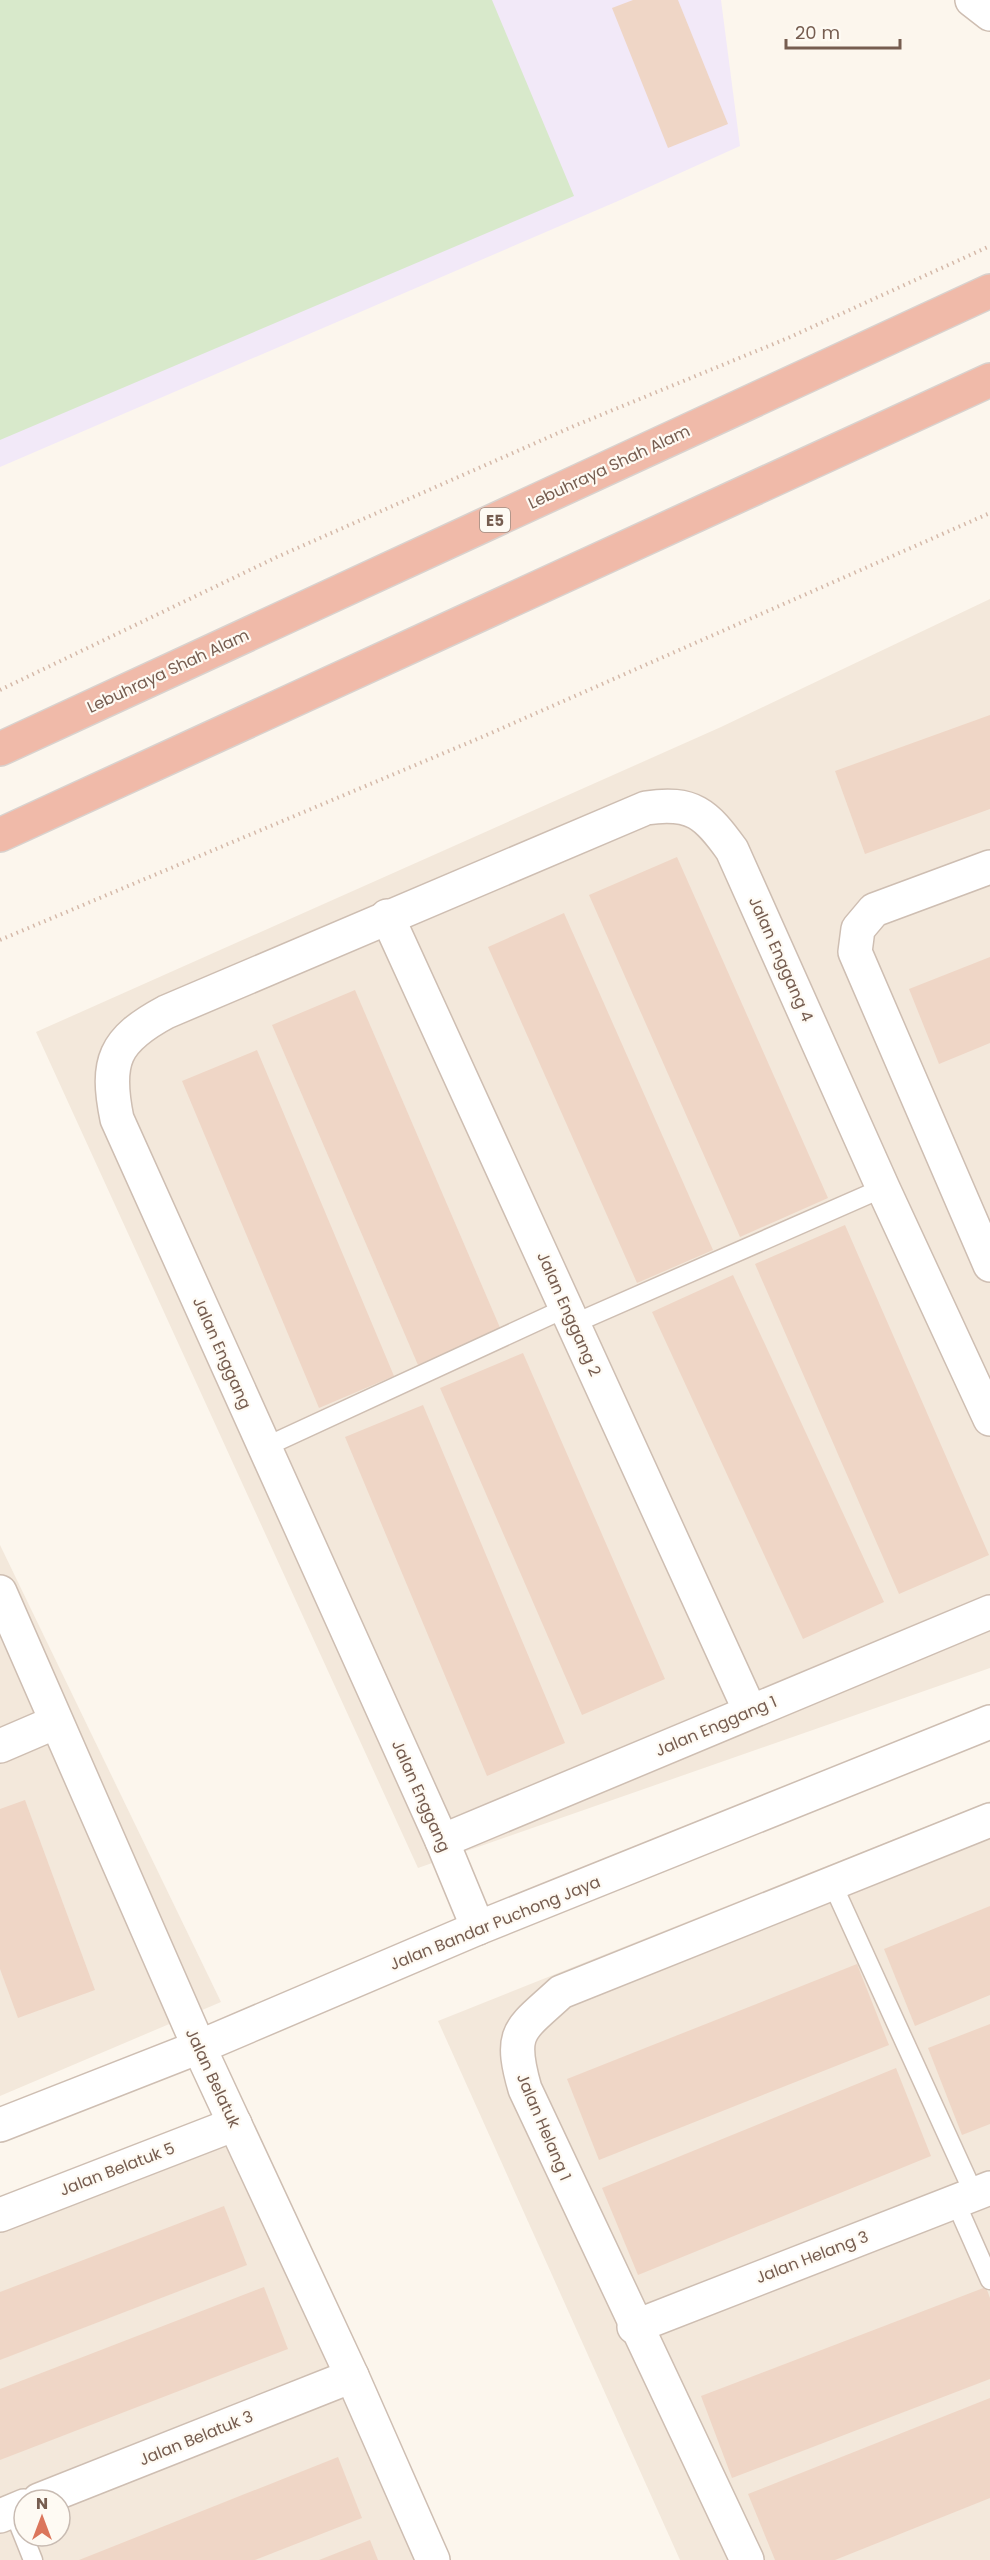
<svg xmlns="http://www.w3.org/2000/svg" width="990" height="2560" viewBox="0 0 990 2560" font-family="Poppins,sans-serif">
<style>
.residential{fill:#f3e8db;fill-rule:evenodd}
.education{fill:#f2e9f8}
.green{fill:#d8e9cb}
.building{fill:#efd6c6}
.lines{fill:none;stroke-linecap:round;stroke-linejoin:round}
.service-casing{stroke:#cebeb2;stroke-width:21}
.minor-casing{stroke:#cebeb2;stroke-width:36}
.motorway-casing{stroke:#d9d2ce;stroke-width:36}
.path{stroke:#d5b9a9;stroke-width:4;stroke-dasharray:1.5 4.5;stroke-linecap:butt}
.service{stroke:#fff;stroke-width:18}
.minor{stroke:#fff;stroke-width:33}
.motorway{stroke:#f0baa9;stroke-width:33}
.labels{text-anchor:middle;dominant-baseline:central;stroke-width:4.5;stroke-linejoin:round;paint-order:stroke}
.shield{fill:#fefaf3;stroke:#9f8c81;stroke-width:1.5}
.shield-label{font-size:15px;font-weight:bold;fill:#765d50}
.street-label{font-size:16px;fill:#765d50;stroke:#fefaf3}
</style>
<rect width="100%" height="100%" fill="#fcf6ed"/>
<g class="residential">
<path d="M990,599V1668L418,1868L36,1032L721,727Z"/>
<path d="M0,1545L221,2002L0,2096Z"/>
<path d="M990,1801V2560H680L438,2021Z"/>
<path d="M224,2117L416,2560H0V2204ZM24,2500H60V2536H24Z"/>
</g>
<path class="education" d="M0,0H721L740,146L618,201L0,467Z"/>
<path class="green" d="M0,0H492L574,196L0,440Z"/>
<g class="building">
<path d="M633,0H678L728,124L668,148L612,8Z"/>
<path d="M990,715V809L865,854L835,771Z"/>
<path d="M677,857L828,1198L740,1237L589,895Z"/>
<path d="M564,913L713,1250L637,1283L488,947Z"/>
<path d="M990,957V1043L939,1064L909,989Z"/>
<path d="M355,990L501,1330L418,1365L272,1025Z"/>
<path d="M257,1050L394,1376L319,1408L182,1081Z"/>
<path d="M845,1225L989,1555L899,1594L755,1264Z"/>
<path d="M733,1275L884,1602L803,1639L652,1312Z"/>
<path d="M523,1353L665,1679L582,1715L440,1388Z"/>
<path d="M423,1405L565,1743L487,1776L345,1437Z"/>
<path d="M25,1800L95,1990L18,2018L0,1969V1809Z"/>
<path d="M990,1906V1995L915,2026L884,1949Z"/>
<path d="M857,1964L889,2045L599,2160L567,2079Z"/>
<path d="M990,2024V2124L962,2135L928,2048Z"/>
<path d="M896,2068L931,2156L638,2275L602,2188Z"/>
<path d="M224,2206L247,2265L0,2360V2292Z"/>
<path d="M264,2287L288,2349L0,2460V2389Z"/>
<path d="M986,2287L990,2298V2379L732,2478L701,2396Z"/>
<path d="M990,2398V2498L835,2560H775L748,2494Z"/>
<path d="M338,2457L362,2518L255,2560H79Z"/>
<path d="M370,2540L378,2560H319Z"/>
</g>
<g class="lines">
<g class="service-casing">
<g id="service">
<path d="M573,1324L883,1188"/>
<path d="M265,1447L566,1308"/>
<path d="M832,1883L974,2194"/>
<path d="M955,2201L990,2280"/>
<path d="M13,2510L33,2560"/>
</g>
</g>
<g class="minor-casing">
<g id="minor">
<path d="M972,0L990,14"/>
<path d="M990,867L874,910L858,929L855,952L990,1265"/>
<path d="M387,916L750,1711"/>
<path d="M0,1592L199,2047L352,2376L433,2560"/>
<path d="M0,1746L56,1722"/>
<path d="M442,1841L990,1612"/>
<path d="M478,1928L442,1841L117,1119C105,1061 114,1040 166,1012L646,808C693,801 706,814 732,850L883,1188L990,1419"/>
<path d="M0,2125L199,2047L478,1928L990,1722"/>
<path d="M0,2215L235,2124"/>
<path d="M634,2327L990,2188"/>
<path d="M39,2500L352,2376"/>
<path d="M0,2516L24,2506"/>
<path d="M747,2560L525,2089C508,2030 520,2030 561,1992L990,1820"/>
</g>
</g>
<g class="motorway-casing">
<g id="motorway">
<path d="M0,749L990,291"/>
<path d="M0,835L990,380"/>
</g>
</g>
<g class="path">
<path d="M0,690L277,557L574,426L788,338L990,246"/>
<path d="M0,940L482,737L990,513"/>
</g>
<use href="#service" class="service"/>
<use href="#minor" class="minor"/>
<use href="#motorway" class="motorway"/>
</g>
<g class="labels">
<rect class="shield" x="480" y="508" width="30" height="24" rx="4.5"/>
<g class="shield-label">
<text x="495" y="520">E5</text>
</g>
<g class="street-label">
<text transform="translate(609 467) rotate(-25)">Lebuhraya Shah Alam</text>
<text transform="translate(168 671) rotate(-25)">Lebuhraya Shah Alam</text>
<text transform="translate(781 959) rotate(66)">Jalan Enggang 4</text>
<text transform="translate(569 1314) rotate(66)">Jalan Enggang 2</text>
<text transform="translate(222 1353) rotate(66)">Jalan Enggang</text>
<text transform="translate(716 1726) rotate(-23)">Jalan Enggang 1</text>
<text transform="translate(421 1796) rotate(66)">Jalan Enggang</text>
<text transform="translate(495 1923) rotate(-22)">Jalan Bandar Puchong Jaya</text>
<text transform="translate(213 2078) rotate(65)">Jalan Belatuk</text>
<text transform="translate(544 2127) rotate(67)">Jalan Helang 1</text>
<text transform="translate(117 2169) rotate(-21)">Jalan Belatuk 5</text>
<text transform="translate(812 2257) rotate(-21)">Jalan Helang 3</text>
<text transform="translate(196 2438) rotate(-22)">Jalan Belatuk 3</text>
</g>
</g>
<g transform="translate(42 2518)"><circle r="28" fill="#fefaf3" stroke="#c8bbb2" stroke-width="1.5"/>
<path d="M0-4.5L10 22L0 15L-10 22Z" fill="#db765c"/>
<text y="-9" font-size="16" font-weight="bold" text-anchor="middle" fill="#765d50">N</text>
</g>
<path d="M786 39v9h114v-9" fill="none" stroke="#765d50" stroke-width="3"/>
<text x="795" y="39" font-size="18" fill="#765d50" stroke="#fefaf3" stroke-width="4.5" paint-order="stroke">20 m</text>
</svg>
